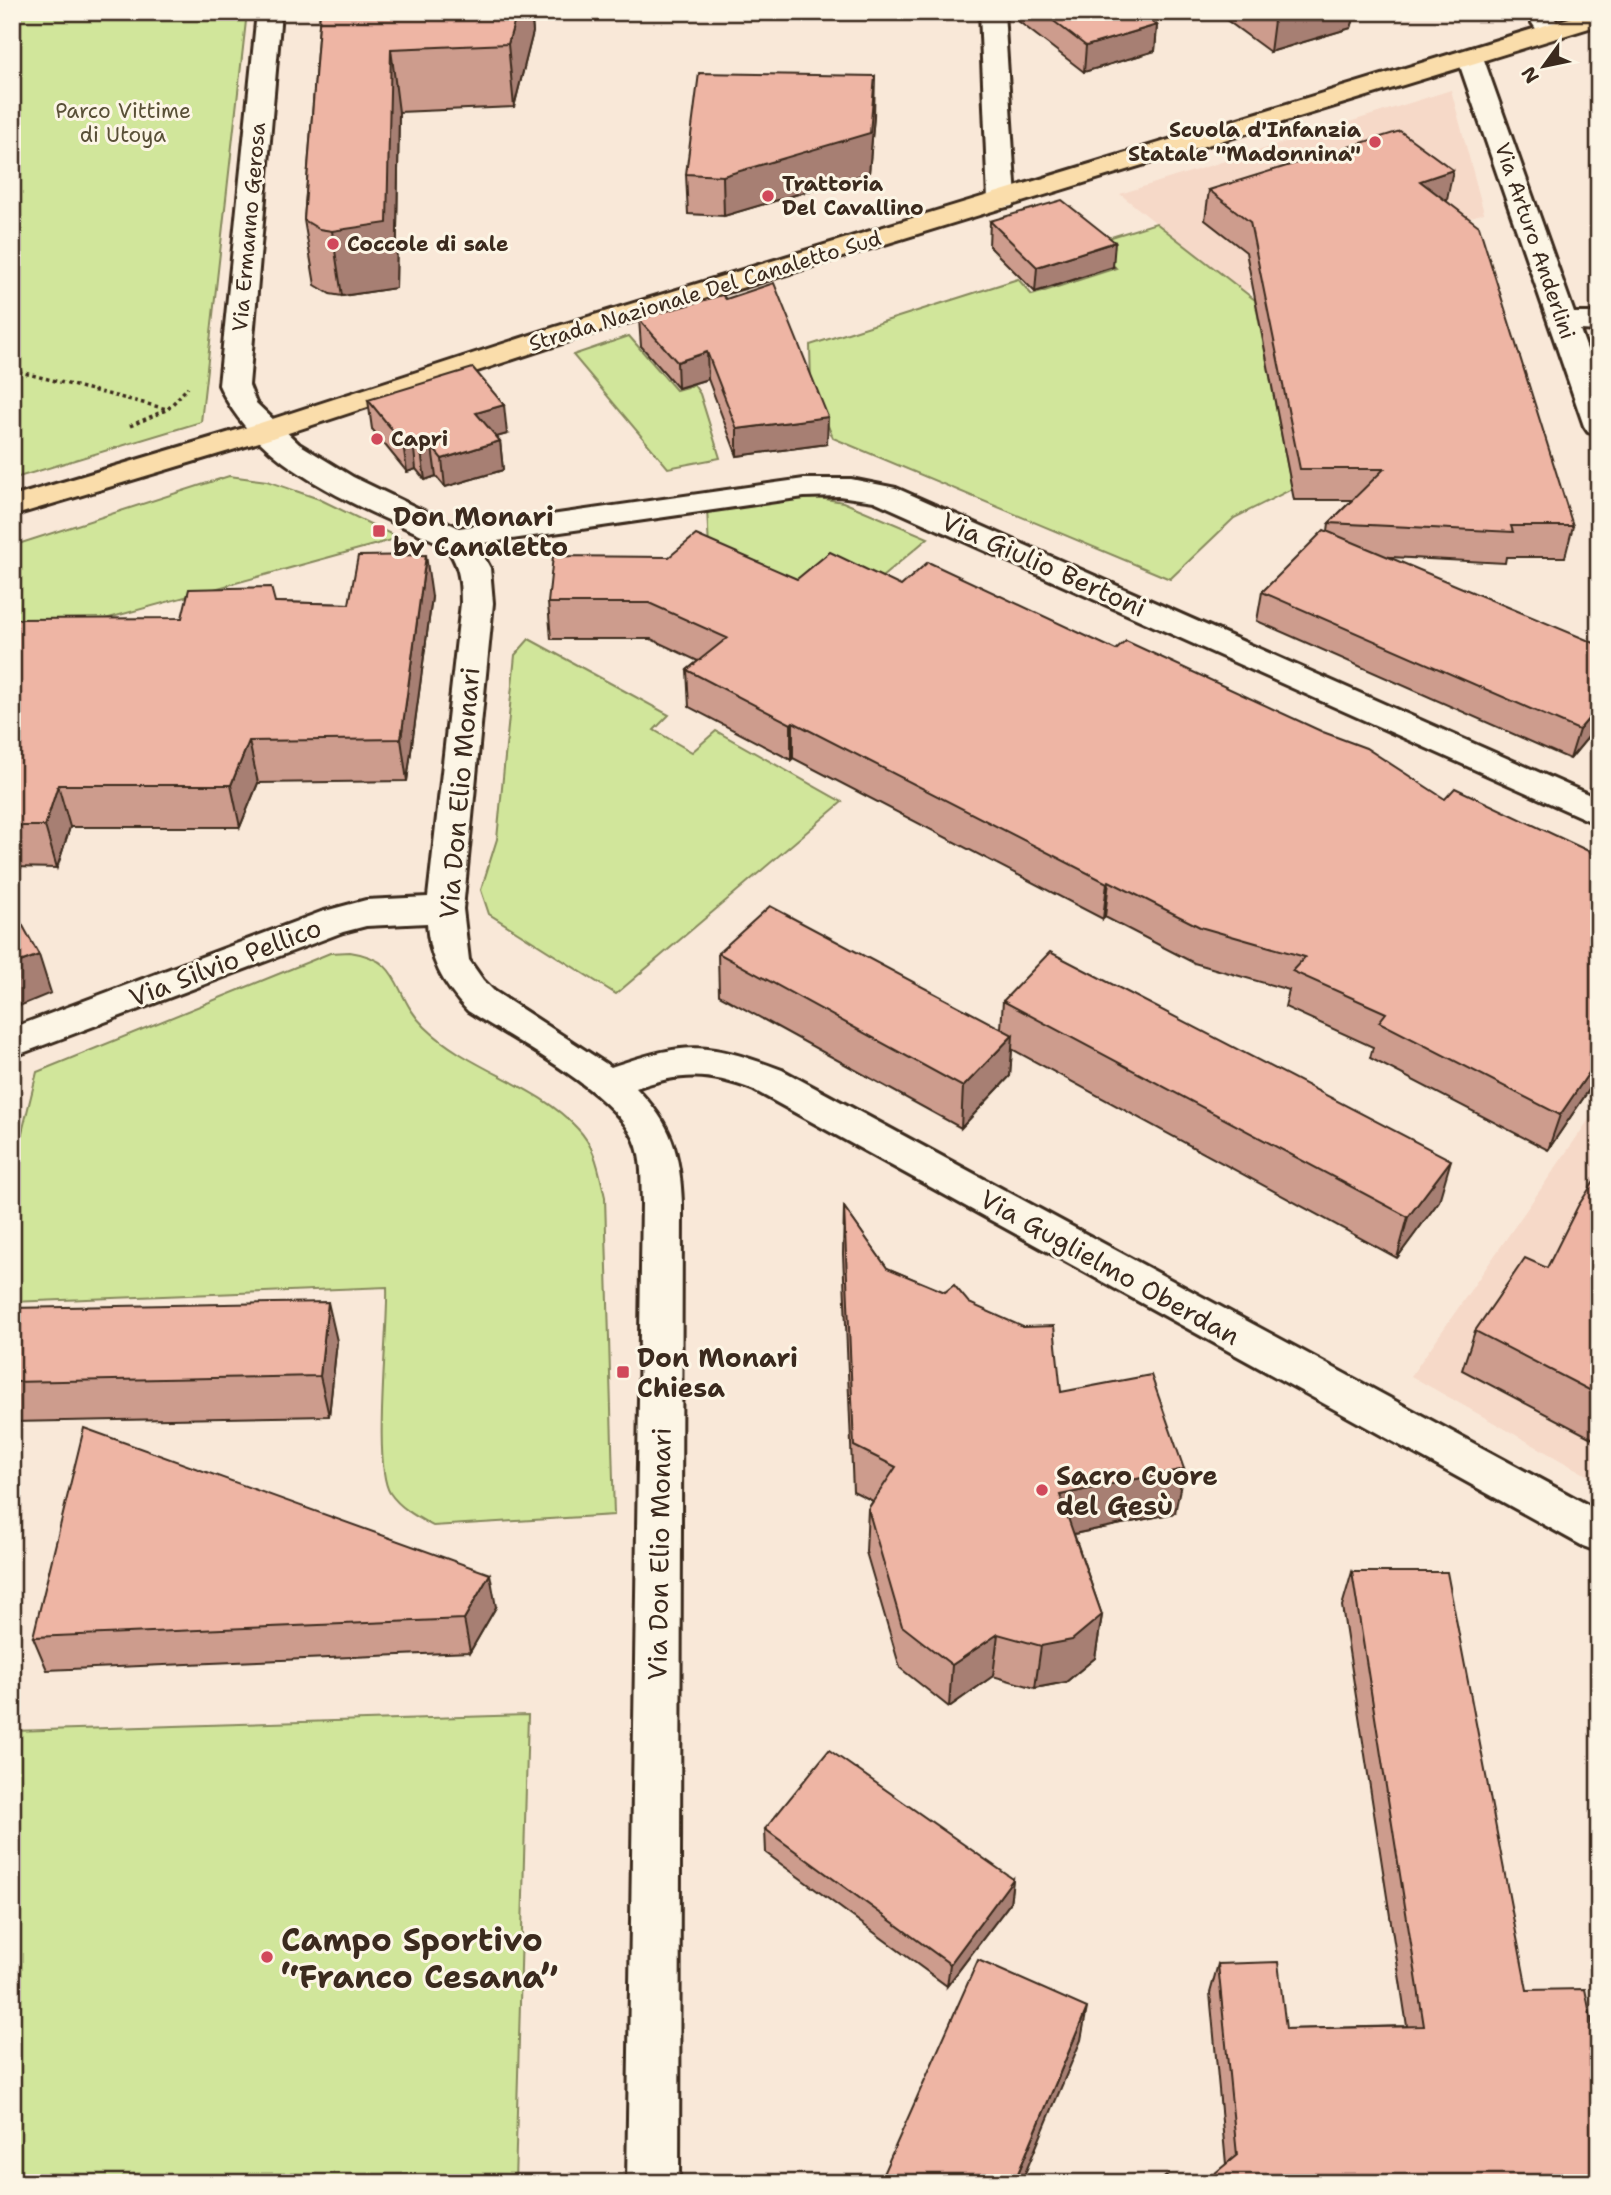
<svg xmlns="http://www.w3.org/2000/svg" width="1611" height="2195" viewBox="0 0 1611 2195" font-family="'Shantell Sans',sans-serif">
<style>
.built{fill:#f6d9c8}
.green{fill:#d1e69b;stroke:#86885c;stroke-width:2}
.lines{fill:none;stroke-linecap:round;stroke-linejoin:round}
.minor-casing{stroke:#3b2a1e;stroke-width:6}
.major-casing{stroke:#3b2a1e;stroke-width:6}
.path{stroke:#3b2a1e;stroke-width:3.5;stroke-dasharray:3.5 3.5;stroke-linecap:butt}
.minor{fill:#fcf5e5;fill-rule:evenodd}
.major{fill:#faddab;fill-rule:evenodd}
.wall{fill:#cd9c8d;stroke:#3b2a1e;stroke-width:2}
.shaded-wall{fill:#a77f73;stroke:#3b2a1e;stroke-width:2}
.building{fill:#eeb5a4;stroke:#3b2a1e;stroke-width:2}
.poi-dot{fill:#d1495b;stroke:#fcf5e5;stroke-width:2.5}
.labels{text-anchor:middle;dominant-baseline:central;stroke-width:6;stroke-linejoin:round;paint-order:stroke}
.far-park-label{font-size:21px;fill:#595037;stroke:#fcf5e5}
.far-poi-label{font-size:21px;font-weight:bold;fill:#3b2a1e;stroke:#fcf5e5;text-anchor:start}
.far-street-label{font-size:21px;fill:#3b2a1e;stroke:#fcf5e5}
.poi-label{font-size:26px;font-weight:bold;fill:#3b2a1e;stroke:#fcf5e5;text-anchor:start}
.street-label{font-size:26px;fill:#3b2a1e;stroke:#fcf5e5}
.near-poi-label{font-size:32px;font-weight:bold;fill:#3b2a1e;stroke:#fcf5e5;text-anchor:start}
</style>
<rect width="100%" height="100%" fill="#f9e8d8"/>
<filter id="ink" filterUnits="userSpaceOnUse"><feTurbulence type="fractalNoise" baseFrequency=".0143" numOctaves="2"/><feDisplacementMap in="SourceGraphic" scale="14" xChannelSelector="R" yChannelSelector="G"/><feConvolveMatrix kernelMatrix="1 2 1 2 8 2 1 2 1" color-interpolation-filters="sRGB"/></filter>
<g filter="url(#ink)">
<g class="built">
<path d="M1451,90L1484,213L1242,292L1120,194Z"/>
<path d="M1599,1105V1482L1411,1376Z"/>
</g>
<g class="green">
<path d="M12,12H247L201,422L12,479Z"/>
<path d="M1156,223L1255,300L1292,489L1234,518L1170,579L833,438L811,385L810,345L1018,279L1032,295L1116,268L1095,249L1105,239Z"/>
<path d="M629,336L676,390L694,385L700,394L720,458L668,468L573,355Z"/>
<path d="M229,476L267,481L319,499L399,538L14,644L12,648V546Z"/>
<path d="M796,494L843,502L928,538L862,594L812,590L709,549L707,508Z"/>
<path d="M529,639L669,715L654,730L692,752L716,731L842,802L616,994L489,914L481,890L497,839L515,655Z"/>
<path d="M350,952C405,960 391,994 425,1027C469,1070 535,1083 577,1128C596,1147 599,1172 605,1197L614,1515L433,1526C417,1517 400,1508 390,1493C372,1463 389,1329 387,1287L12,1302V1173L37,1072L313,960L330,953Z"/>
<path d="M528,1715L515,2183H12V1731Z"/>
</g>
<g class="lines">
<g class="minor-casing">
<g id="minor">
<path d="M257,12H281L249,385L256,403L299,444L353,477L459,528L804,479H851L896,488L1599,799V825L874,501L839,496L804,497L477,544L490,568L493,603L463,909L469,960L483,980L494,991L611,1067C687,1041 707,1042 782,1070L1599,1511V1552L1583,1546L754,1090C709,1073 683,1072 636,1088C672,1124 680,1153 682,1203L679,2183H627L642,1203C641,1182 643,1158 634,1139C611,1090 514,1040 468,1011C443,985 429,959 427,923L366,926L343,932L12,1057V1028L321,912L366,900L428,897L461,603C461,580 459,562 444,545C365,508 257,471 219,385Z"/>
<path d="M980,12H1004L1016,200L1012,206L1002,208L992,206L988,200Z"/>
<path d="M1525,12H1550L1564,32L1561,37C1541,42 1535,27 1525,12Z"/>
<path d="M1470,49L1479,52L1483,57L1574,313H1599V331L1580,330L1599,383V435L1588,432L1584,426L1457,57L1461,52Z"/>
</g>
</g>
<g class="major-casing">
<path id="major" d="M1589,12H1599V25L575,339L276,437L12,516V497L254,425L555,327Z"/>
</g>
<g class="path">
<path d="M12,370L167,409"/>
<path d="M130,426L168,409L188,387"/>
</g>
<use href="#minor" class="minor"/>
<use href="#major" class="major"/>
</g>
<g class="wall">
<path d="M320,12H531L533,32L514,107L399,112L396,288L342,296L330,294L315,285L304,220Z"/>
<path d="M1009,12H1140L1157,25L1155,51L1084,72L1009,14Z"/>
<path d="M1222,12H1356L1351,28L1270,52L1221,16Z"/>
<path d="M874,116L869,173L724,216L688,214L686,174Z"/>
<path d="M1209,190L1447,200L1446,201L1573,526L1565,557H1506L1505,563L1390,557L1599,724L1570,759L1257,621L1262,592L1328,531L1329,523L1352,500H1294L1246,252L1205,220Z"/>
<path d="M990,221L1113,267L1035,292L989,246Z"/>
<path d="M722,295L827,444L737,456L708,379L678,388L641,346L639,319Z"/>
<path d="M368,400L507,434L496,437L500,441L503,470L445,487L436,476L425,480L416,469L407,472L372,429Z"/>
<path d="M669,557L1599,1075L1548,1150L1370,1058L1373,1047L1285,1007L1289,990L1194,963L1105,917L1103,919L793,758L791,760L689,707L687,670L698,661L651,639H551L548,603Z"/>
<path d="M432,597L407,781L258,783L240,827H70L57,868L12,867V636L182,618L275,602L349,604Z"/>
<path d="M718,953L1001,1028L1003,1001L1439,1201L1397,1258L1012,1049L1010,1076L961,1128L719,995Z"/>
<path d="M1599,1174V1442L1462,1370L1475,1331L1547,1268Z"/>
<path d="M844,1207L887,1268L969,1303L1061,1392L1175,1513L1074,1534L1102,1615L1095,1658L1066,1682L1035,1688L993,1676L949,1707L900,1668L866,1552L868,1509L873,1501L853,1491L843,1254Z"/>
<path d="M12,1308L337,1341L329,1416L12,1422Z"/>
<path d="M1352,1572L1527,1990L1226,2164L1210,1993L1218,1964L1286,2029L1407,2026L1342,1606Z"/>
<path d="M496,1607L470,1652L47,1670L33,1637Z"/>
<path d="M765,1829L1013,1879L1010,1903L947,1986L766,1853Z"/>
</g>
<g class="shaded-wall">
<path d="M517,12H531L533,32L514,107L508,44Z"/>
<path d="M1277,12H1356L1351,28L1270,52L1275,13Z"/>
<path d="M1157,25L1155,51L1084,72L1086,46Z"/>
<path d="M391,49L399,112L396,288L342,296L332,231Z"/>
<path d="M875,76L874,116L869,173L724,216L723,176Z"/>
<path d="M1453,170L1447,200L1414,211L1420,181Z"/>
<path d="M1115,242L1113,267L1035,292L1037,267Z"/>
<path d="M707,352L708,379L678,388L677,362Z"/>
<path d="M504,405L507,434L479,442L476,413Z"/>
<path d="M828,417L827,444L737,456V429Z"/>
<path d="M413,440L416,469L407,472L403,443Z"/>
<path d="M500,441L503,470L445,487L442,459Z"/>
<path d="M432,447L436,476L425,480L421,451Z"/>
<path d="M426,555L432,597L407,781L401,739Z"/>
<path d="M1599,706V724L1570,759L1579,730Z"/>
<path d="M793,722V758L791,760V724Z"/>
<path d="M249,741L258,783L240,827L231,785Z"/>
<path d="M58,785L70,827L57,868L45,826Z"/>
<path d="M1109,881L1105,917L1103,919L1107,883Z"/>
<path d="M39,955L51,993L12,1009V965Z"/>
<path d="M1013,1035L1010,1076L961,1128L963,1087Z"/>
<path d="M1599,1058V1075L1548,1150L1560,1115Z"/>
<path d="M1451,1160L1439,1201L1397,1258L1408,1217Z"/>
<path d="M328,1302L337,1341L329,1416L320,1376Z"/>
<path d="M1184,1469L1175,1513L1054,1538L1060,1495Z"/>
<path d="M490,1574L496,1607L470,1652L464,1619Z"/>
<path d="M1102,1615L1095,1658L1066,1682L1035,1688L1041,1646Z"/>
<path d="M998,1634L993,1676L949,1707L952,1665Z"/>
<path d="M1013,1879L1010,1903L947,1986L950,1964Z"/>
<path d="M1087,2008L1081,2040L1021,2183H1014Z"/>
</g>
<g class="building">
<path d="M320,12H517L508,44L391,49L387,223L332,231L319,229L304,220Z"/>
<path d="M1042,12H1140L1157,25L1086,46Z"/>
<path d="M699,73L875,76L870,133L723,176L686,174Z"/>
<path d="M1400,131L1453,170L1420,181L1479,226L1573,526H1511L1513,532L1329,523L1384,469H1300L1250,222L1209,190Z"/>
<path d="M1062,200L1115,242L1037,267L990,221Z"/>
<path d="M774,283L828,417L737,429L707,352L677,362L639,319L722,295L726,299Z"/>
<path d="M473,368L504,405L476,413L500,441L442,459L432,447L421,451L413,440L403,443L368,400Z"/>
<path d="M1324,530L1599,645V706L1579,730L1262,592Z"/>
<path d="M696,535L797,579L830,552L901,586L928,562L1116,650L1126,641L1323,732L1366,748L1445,799L1455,788L1599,856V1058L1560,1115L1379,1022L1386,1013L1292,971L1305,957L1200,927L1109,881L1107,883L793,722L791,724L687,670L727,638L649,603H548L553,556L669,557Z"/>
<path d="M426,555L401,739L249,741L231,785H58L45,826H12V636L17,619L182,618L189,589L271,587L275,602L349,604L358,556Z"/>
<path d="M12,906L39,955L12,965Z"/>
<path d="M770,906L1013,1035L963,1087L718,953Z"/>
<path d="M1050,952L1451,1160L1408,1217L1003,1001Z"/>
<path d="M1599,1174V1395L1475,1331L1525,1258L1547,1268L1578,1206Z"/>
<path d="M844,1207L887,1268L945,1292L954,1285L969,1303L1023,1327L1054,1326L1061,1392L1151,1375L1184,1469L1060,1495L1102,1615L1072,1640L1041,1646L998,1634L952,1665L902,1626L868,1509L896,1467L854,1446Z"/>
<path d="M328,1302L320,1376L12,1382V1308Z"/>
<path d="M84,1428L490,1574L464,1619L33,1637Z"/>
<path d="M1352,1572H1447L1527,1990L1585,1989L1599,2057V2183H1203L1237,2155L1218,1964L1278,1962L1286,2029L1424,2026Z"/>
<path d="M829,1750L1013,1879L950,1964L765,1829Z"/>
<path d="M978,1960L1087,2008L1014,2183H879Z"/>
<path d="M1166,2176L1173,2183H1158Z"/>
</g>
</g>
<g class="poi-dot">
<circle cx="1375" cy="142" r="7"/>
<circle cx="768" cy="196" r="7"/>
<circle cx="333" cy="244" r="7"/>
<circle cx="377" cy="439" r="7"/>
<rect x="372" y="524" width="14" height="14" rx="3.5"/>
<rect x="616" y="1365" width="14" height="14" rx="3.5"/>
<circle cx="1042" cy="1490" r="7"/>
<circle cx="267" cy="1957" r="7"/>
</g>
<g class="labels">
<g class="far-park-label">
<text x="123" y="111">Parco Vittime<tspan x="123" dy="24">di Utoya</tspan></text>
</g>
<g class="far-poi-label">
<text x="1361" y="130" text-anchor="end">Scuola d'Infanzia<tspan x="1361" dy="24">Statale "Madonnina"</tspan></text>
<text x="782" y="184">Trattoria<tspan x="782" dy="24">Del Cavallino</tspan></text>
<text x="347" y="244">Coccole di sale</text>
<text x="391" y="439">Capri</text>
</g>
<g class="far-street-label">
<text transform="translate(249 227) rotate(-85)">Via Ermanno Gerosa</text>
<text transform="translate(1535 241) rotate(71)">Via Arturo Anderlini</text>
<text transform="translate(705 291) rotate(-17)">Strada Nazionale Del Canaletto Sud</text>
</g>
<g class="poi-label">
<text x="393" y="516">Don Monari<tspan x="393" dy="30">bv Canaletto</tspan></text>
<text x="637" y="1357">Don Monari<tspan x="637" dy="30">Chiesa</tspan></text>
<text x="1056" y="1475">Sacro Cuore<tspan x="1056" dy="30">del Gesù</tspan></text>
</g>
<g class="street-label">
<text transform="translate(1044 564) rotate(24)">Via Giulio Bertoni</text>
<text transform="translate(459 793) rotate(-85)">Via Don Elio Monari</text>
<text transform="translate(225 962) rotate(-21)">Via Silvio Pellico</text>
<text transform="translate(1110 1267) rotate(29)">Via Guglielmo Oberdan</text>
<text transform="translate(659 1554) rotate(-89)">Via Don Elio Monari</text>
</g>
<g class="near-poi-label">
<text x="281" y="1939">Campo Sportivo<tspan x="281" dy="37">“Franco Cesana”</tspan></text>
</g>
</g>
<rect width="1611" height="2195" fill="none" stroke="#fcf5e5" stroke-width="42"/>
<rect x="21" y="21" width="1569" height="2153" fill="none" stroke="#3b2a1e" stroke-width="2.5" filter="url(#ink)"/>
<g transform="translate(1544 66) rotate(237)" stroke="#fcf5e5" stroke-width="5" paint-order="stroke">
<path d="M0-5L12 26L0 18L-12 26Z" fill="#3b2a1e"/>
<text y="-10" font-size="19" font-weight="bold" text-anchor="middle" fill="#3b2a1e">N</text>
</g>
</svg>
